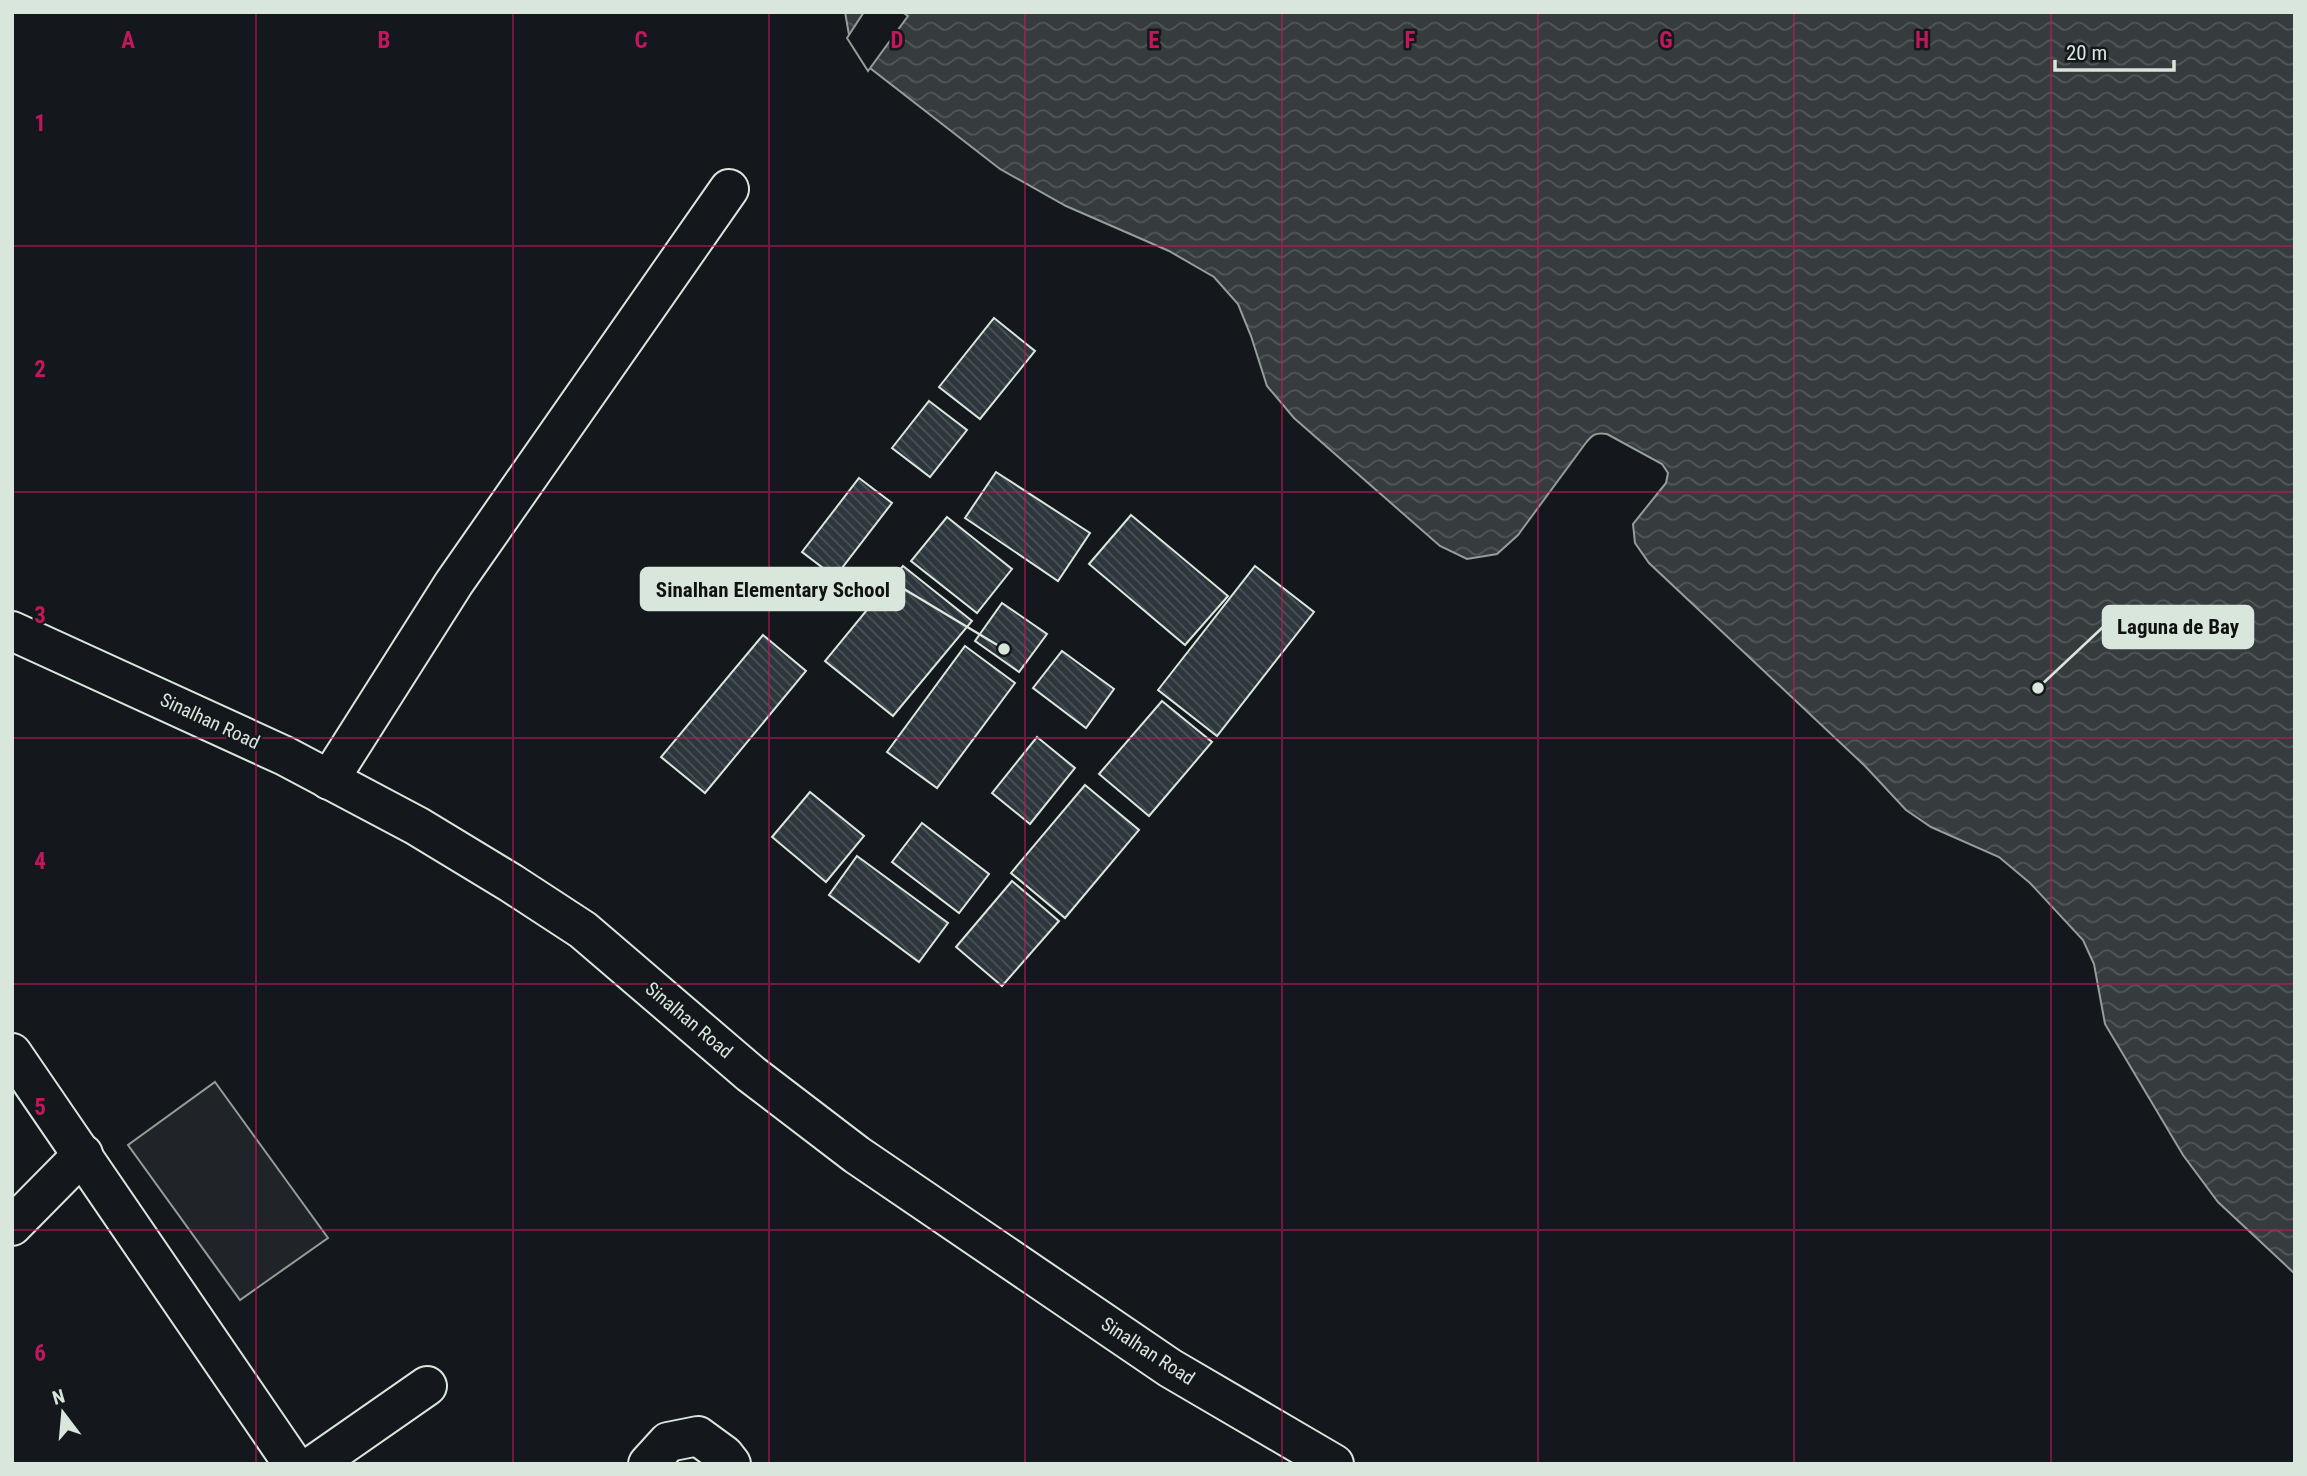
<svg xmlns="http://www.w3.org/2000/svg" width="2307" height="1476" viewBox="0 0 2307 1476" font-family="'Roboto Condensed',sans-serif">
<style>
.pitch{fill:#202428;stroke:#939e99;stroke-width:2}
.water{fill:url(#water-waves);stroke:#939e99;stroke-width:2}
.pier{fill:#14181c;stroke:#939e99;stroke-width:2}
.building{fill:url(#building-back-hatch);stroke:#d8e6dc;stroke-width:2}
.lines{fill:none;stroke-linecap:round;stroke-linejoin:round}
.minor-casing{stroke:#d8e6dc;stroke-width:42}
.minor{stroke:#14181c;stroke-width:38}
.grid{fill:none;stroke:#c2185b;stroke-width:2;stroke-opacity:0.55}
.labels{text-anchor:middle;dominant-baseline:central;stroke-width:5;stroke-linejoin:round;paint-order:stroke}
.street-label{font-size:19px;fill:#d8e6dc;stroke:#14181c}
.grid-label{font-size:23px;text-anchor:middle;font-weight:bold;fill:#c2185b;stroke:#14181c;stroke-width:5;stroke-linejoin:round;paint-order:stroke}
.leader{fill:none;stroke:#d8e6dc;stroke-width:2.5}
.callout-dot{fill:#d8e6dc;stroke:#14181c;stroke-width:2.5}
.callout{fill:#d8e6dc;stroke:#d8e6dc;stroke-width:2.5}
.callout-label{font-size:21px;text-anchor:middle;font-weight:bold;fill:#111}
</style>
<defs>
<pattern id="water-waves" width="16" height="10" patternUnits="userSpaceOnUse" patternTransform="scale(1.75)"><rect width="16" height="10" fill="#363b3e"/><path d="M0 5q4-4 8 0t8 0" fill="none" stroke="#525759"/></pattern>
<pattern id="building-back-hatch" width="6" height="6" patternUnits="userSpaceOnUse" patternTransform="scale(1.75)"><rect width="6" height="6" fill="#2c363c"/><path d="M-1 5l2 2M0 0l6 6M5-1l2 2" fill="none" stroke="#4a5358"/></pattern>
</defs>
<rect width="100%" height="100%" fill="#14181c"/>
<path class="pitch" d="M215,1082L328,1238L240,1300L128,1145Z"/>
<path class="water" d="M845,12H2295V1274L2218,1202L2183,1155L2105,1024L2094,964L2083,940L2030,883L1999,857L1931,827L1906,810L1865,766L1649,563L1635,543L1633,524L1666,483L1668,473L1662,464L1607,434C1595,432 1592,435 1585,444L1518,535L1497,554L1467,559L1440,546L1294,418L1267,386L1251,336L1238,304L1214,277L1169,251L1066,206L1000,169L870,68L849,35Z"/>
<path class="pier" d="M864,12H902L908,16L868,71L847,38Z"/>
<g class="building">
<path d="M994,318L1035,351L980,419L939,387Z"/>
<path d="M929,401L967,430L930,477L892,448Z"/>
<path d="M996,472L1090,533L1058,581L965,518Z"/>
<path d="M859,478L892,503L835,577L802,552Z"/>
<path d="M1131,515L1228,596L1185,645L1089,564Z"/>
<path d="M947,517L1012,569L977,613L911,561Z"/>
<path d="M903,566L972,621L893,716L825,661Z"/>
<path d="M1255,566L1314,612L1217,736L1158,690Z"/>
<path d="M1002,603L1047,634L1019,672L975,641Z"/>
<path d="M763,635L806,671L705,793L661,757Z"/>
<path d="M965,646L1015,683L937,788L887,752Z"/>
<path d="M1062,651L1114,689L1086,728L1033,688Z"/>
<path d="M1162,701L1212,742L1149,816L1099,774Z"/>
<path d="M1037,737L1075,768L1030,824L992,793Z"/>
<path d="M1085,785L1139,830L1065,918L1011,873Z"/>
<path d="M810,792L864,836L826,882L772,837Z"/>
<path d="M922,823L989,874L959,913L892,862Z"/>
<path d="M857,856L948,923L919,962L829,895Z"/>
<path d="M1012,881L1059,921L1002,986L956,947Z"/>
</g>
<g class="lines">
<g class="minor-casing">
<g id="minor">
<path d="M12,631L285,756L417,826L511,883L583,930L751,1074L857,1155L1170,1368L1334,1464"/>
<path d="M329,780L454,583L729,189"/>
<path d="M12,1053L293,1464"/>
<path d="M12,1226L83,1154"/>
<path d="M315,1464L427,1386"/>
<path d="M648,1464L668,1442L698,1436L724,1455L731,1464"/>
</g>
</g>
<use href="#minor" class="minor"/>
</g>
<path class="grid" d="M256,12V1464M513,12V1464M769,12V1464M1025,12V1464M1282,12V1464M1538,12V1464M1794,12V1464M2051,12V1464M12,246H2295M12,492H2295M12,738H2295M12,984H2295M12,1230H2295"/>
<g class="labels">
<g class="street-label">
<text transform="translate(210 721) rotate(25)">Sinalhan Road</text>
<text transform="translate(689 1020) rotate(40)">Sinalhan Road</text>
<text transform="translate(1148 1351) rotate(33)">Sinalhan Road</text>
</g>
</g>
<g class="grid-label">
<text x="128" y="48">A</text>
<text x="384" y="48">B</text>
<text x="641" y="48">C</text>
<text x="897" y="48">D</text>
<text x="1154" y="48">E</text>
<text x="1410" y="48">F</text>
<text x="1666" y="48">G</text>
<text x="1922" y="48">H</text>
<text x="40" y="131">1</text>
<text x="40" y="377">2</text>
<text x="40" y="623">3</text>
<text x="40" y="869">4</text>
<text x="40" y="1115">5</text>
<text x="40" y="1361">6</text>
</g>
<path class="leader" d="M1004 649L904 589M2038 688L2103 627"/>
<g class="callout-dot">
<circle cx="1004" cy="649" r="7"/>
<circle cx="2038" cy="688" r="7"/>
</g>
<g class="callout">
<rect x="641" y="568" width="263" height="42" rx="7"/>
<rect x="2103" y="606" width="150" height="42" rx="7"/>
</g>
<g class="callout-label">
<text x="773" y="597">Sinalhan Elementary School</text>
<text x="2178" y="634">Laguna de Bay</text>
</g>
<rect width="2307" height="1476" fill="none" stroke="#d8e6dc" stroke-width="28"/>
<g transform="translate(63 1413) rotate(344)" stroke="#14181c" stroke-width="5" paint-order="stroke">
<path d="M0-5L12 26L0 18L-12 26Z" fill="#d8e6dc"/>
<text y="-10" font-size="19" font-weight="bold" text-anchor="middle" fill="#d8e6dc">N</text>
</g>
<path d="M2055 60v10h119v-10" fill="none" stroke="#d8e6dc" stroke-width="3.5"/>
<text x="2066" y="60" font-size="21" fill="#d8e6dc" stroke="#14181c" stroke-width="5" paint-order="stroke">20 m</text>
</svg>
